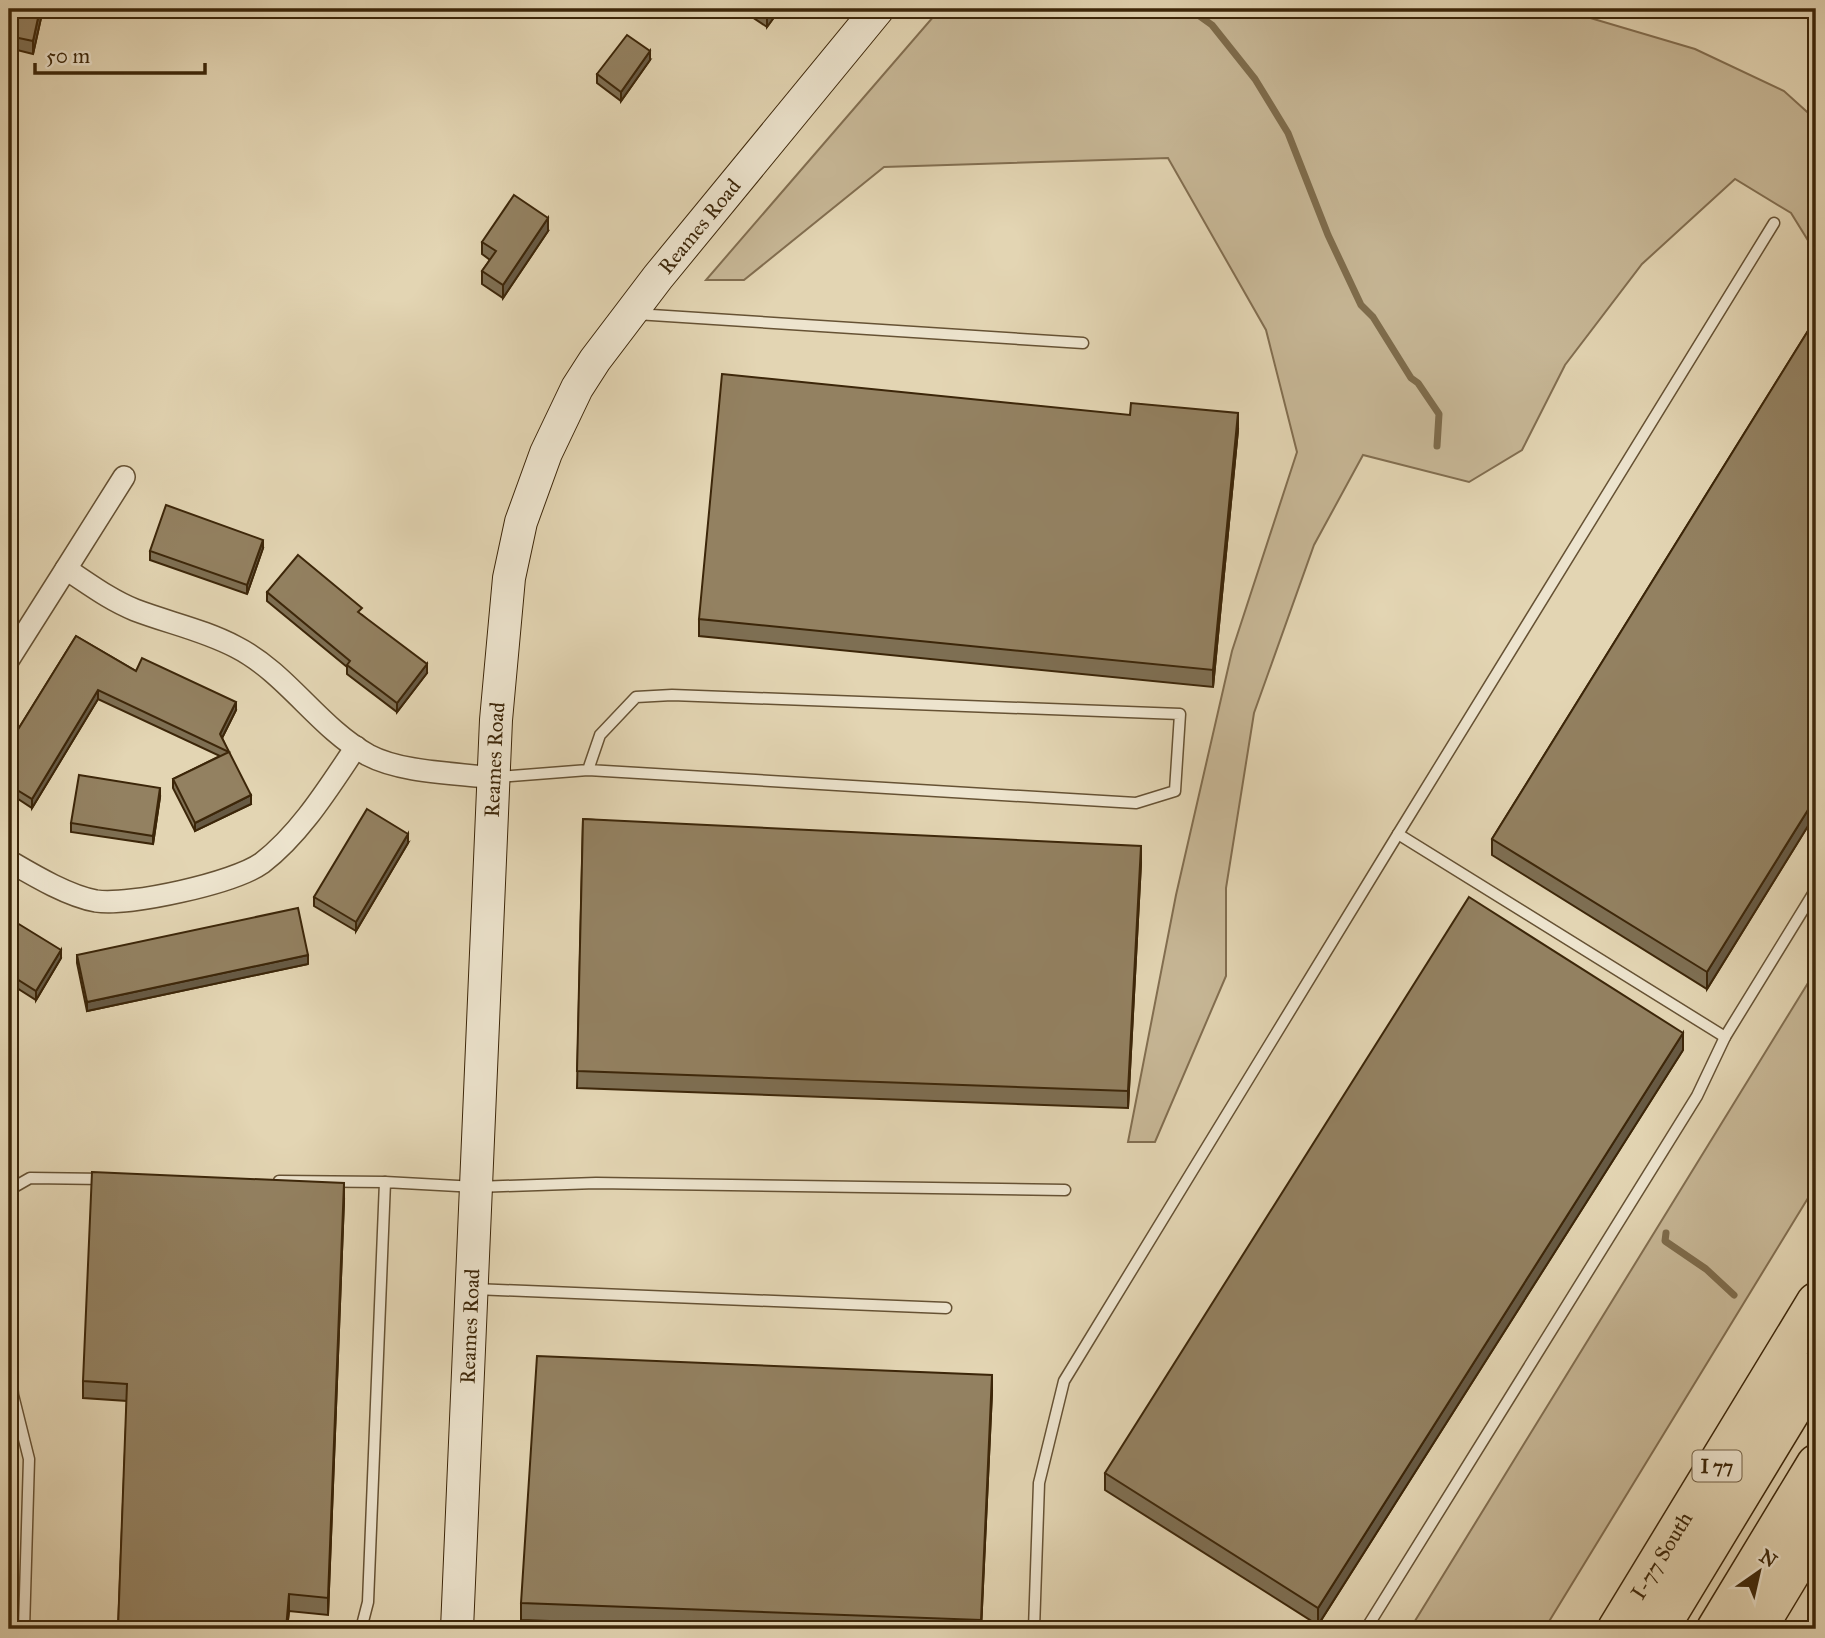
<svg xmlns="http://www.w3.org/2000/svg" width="1825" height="1638" viewBox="0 0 1825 1638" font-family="'IM FELL Great Primer',serif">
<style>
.green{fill:#c7b796;stroke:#826e50;stroke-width:2}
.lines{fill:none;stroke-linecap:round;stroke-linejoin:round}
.stream{stroke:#7e6c4c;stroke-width:7}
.service-casing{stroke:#665234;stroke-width:13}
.minor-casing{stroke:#665234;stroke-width:24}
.secondary-casing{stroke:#3c2609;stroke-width:34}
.motorway-casing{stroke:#3c2609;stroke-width:41}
.service{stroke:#ede4ce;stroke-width:10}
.minor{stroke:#ede4ce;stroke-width:21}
.secondary{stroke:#ede4ce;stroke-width:32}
.motorway{stroke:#e3d5b3;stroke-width:38}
.wall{fill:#7e6f53;stroke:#3c2609;stroke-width:2}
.shaded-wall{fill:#675a44;stroke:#3c2609;stroke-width:2}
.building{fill:#938161;stroke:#3c2609;stroke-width:2}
.labels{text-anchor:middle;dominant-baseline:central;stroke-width:6;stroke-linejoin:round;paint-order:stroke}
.shield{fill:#ede4ce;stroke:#715f44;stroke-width:2}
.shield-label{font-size:19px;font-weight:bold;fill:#3c2609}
.street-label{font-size:21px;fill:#3c2609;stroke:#ede4ce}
</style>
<rect width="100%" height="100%" fill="#e3d5b3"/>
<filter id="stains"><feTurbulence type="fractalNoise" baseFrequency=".00286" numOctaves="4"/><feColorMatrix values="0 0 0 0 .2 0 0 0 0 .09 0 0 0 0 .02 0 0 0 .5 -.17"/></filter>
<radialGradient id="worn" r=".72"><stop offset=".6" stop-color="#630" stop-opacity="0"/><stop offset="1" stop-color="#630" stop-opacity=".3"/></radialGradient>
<g class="green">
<path d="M940,9H1560L1695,49L1784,91L1816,120V247L1809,242L1791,213L1735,179L1642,264L1565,365L1522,450L1469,482L1363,455L1314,545L1254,713L1226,888V976L1155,1142H1128L1176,895L1232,651L1297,452L1266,330L1168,158L884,167L744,280H706Z"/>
<path d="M1816,970V1185L1545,1628L1410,1629Z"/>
</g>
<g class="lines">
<g class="stream">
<path d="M1195,9L1198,15L1212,25L1255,79L1288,133L1328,235L1361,305L1373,317L1411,378L1418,383L1439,414L1437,446"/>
<path d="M1666,1233L1665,1241L1706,1269L1734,1295"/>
</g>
<g class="service-casing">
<g id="service">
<path d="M636,314L1083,343"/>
<path d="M497,777L588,770L1136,803L1175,791L1180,714L672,695L636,697L600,735L588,770"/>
<path d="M1725,1037L1398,834L1774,223"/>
<path d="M279,1181L385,1182"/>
<path d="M9,1190L30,1178L105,1179"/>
<path d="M474,1289L946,1308"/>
<path d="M9,1356L13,1395L29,1459L24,1629"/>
<path d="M361,1629L368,1602L385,1182L476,1187L596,1183L1065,1190"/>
<path d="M1034,1629L1039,1483L1064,1381L1398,834"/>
<path d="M1366,1629L1697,1096L1725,1037L1816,889"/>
</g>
</g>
<g class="minor-casing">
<g id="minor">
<path d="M66,569L124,477"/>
<path d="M9,659L66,569C89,584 110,600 135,610C169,623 204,630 236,647C287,673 318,727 368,755C402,773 456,773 494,778"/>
<path d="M9,861C33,875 68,896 96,901C130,906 234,883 262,863C301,833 329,787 356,747"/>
</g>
</g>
<g class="secondary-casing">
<g id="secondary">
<path id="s1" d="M457,1629L496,720L509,578L521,522L546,453L577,388L595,360L658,277L878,9"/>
</g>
</g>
<g class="motorway-casing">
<g id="motorway">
<path id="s2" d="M1617,1629L1816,1302"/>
<path d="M1659,1629L1816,1370"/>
<path d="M1716,1629L1816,1464"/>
<path d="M1757,1629L1816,1531"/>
</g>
</g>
<use href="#service" class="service"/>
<use href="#minor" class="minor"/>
<use href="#secondary" class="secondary"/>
<use href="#motorway" class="motorway"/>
</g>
<g class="wall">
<path d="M9,9H43L33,54L9,48Z"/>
<path d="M477,9H512L511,15Z"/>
<path d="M740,9H780L767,27Z"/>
<path d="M650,60L621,101L597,83V74Z"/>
<path d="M548,231L503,298L482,284V271L490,260L482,254V242Z"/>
<path d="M1816,318V813L1707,989L1492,855V839Z"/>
<path d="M1238,430L1213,687L699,636V619Z"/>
<path d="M263,548L247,594L150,560V551Z"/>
<path d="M267,592L362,615L427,673L397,712L347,674V667L267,601Z"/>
<path d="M76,636L136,671L236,710L222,738L251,804L195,831L173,788V779L220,756L98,699L32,808L9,793V744Z"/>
<path d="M160,797L153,844L71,832V823Z"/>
<path d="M583,819L1141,863L1128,1108L577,1088Z"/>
<path d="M408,843L356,931L314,906V897Z"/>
<path d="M9,918L61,958L36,1000L9,983Z"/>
<path d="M77,955L308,964L87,1011L77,963Z"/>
<path d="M1683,1050L1318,1625L1105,1490V1473Z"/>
<path d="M344,1200L328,1615L289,1611L287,1629H118L127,1401L83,1398V1381Z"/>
<path d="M992,1392L981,1629H775L521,1620V1603Z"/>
</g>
<g class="shaded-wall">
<path d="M40,9H43L33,54V41Z"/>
<path d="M772,9H780L767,27V16Z"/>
<path d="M650,51V60L621,101V92Z"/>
<path d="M11,171V180L9,181V172Z"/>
<path d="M548,218V231L503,298V285Z"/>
<path d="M1238,413V430L1213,687V670Z"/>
<path d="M263,540V548L247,594V585Z"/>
<path d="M427,664V673L397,712V703Z"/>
<path d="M98,690V699L32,808V799Z"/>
<path d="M236,702V710L220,742V734Z"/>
<path d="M160,788V797L153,844V836Z"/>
<path d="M251,795V804L195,831V823Z"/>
<path d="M1816,797V813L1707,989V972Z"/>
<path d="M408,834V843L356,931V922Z"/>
<path d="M1141,846V863L1128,1108V1091Z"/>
<path d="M61,950V958L36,1000V991Z"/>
<path d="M308,955V964L87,1011V1002Z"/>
<path d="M1683,1033V1050L1318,1625V1608Z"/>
<path d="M344,1183V1200L328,1615V1598Z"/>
<path d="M992,1375V1392L981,1629V1620Z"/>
<path d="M289,1594V1611L287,1629H286Z"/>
</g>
<g class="building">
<path d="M9,9H40L33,41L9,36Z"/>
<path d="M757,9H772L767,16Z"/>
<path d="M627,35L650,51L621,92L597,74Z"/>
<path d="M514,195L548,218L503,285L482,271L496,251L482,242Z"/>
<path d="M1816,318V797L1707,972L1492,839Z"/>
<path d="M722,374L1130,415L1131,403L1238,413L1213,670L699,619Z"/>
<path d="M166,505L263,540L247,585L150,551Z"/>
<path d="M298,555L362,608L358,612L427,664L397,703L347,665L350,661L267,592Z"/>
<path d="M76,636L136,671L142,658L236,702L220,734L251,795L195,823L173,779L229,752L98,690L32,799L9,785V744Z"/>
<path d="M79,775L160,788L153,836L71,823Z"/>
<path d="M367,809L408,834L356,922L314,897Z"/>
<path d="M583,819L1141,846L1128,1091L577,1071Z"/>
<path d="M1469,897L1683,1033L1318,1608L1105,1473Z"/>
<path d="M298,908L308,955L87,1002L77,955Z"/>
<path d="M9,918L61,950L36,991L9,974Z"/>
<path d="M92,1172L344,1183L328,1598L289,1594L286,1629H154L118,1628L127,1384L83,1381Z"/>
<path d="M537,1356L992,1375L981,1620L521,1603Z"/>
</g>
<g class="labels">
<rect class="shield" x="1692.5" y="1450.5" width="49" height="31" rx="5"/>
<g class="shield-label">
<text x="1717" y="1466">I 77</text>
</g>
<g class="street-label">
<text stroke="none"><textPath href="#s1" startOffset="1458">Reames Road</textPath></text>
<text stroke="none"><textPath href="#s1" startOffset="870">Reames Road</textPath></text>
<text stroke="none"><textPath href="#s1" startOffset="303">Reames Road</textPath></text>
<text stroke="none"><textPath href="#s2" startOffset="86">I-77 South</textPath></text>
</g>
</g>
<rect width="1825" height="1638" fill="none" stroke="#e3d5b3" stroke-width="35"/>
<rect x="10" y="10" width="1804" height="1617" fill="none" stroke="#3c2609" stroke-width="3.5"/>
<rect x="18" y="18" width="1790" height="1603" fill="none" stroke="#3c2609" stroke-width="2"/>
<g transform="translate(1759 1572) rotate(34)" stroke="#ede4ce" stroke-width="5" paint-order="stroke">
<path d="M0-5L12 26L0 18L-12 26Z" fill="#3c2609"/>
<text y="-10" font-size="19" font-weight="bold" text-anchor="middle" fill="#3c2609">N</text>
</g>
<path d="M35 63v10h170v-10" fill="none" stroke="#3c2609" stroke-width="3.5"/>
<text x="46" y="63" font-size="21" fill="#3c2609" stroke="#ede4ce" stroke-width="5" paint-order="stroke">50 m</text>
<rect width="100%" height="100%" filter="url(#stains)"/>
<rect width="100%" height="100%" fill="url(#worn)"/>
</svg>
